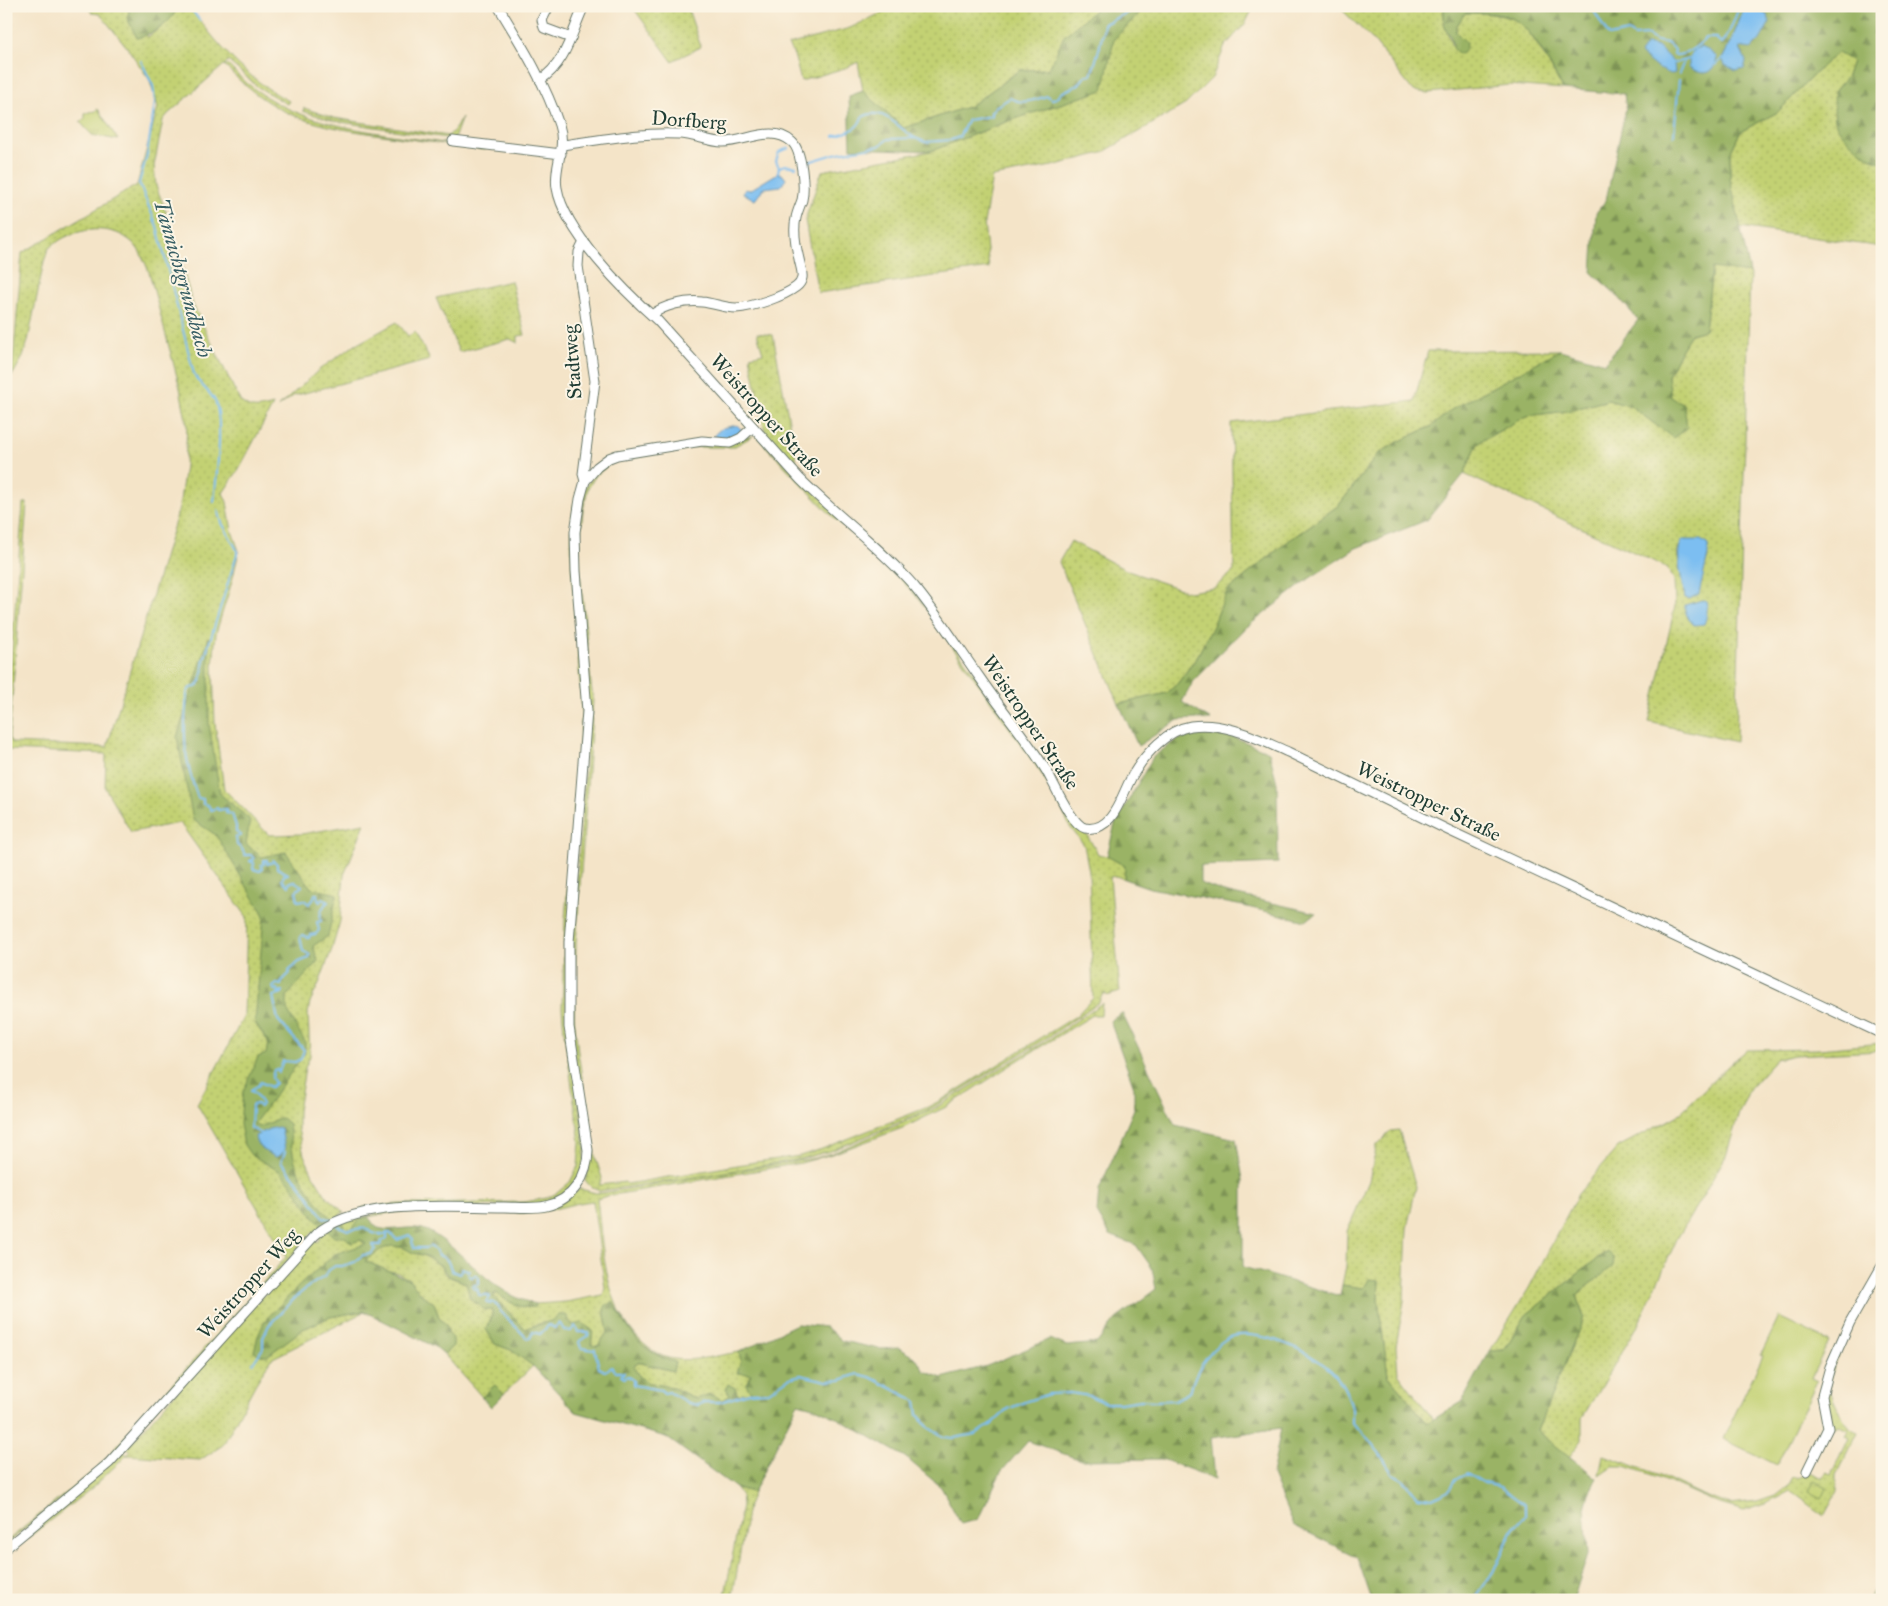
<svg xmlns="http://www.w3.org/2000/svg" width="1888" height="1606" viewBox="0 0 1888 1606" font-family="'IM FELL Great Primer',serif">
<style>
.grass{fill:url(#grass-dots);stroke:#718754;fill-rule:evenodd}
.forest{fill:url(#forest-firs);stroke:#5c784c;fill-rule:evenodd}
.wetland{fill:url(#wetland-marsh);stroke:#718754}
.park{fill:url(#park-tufts);stroke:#718754}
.pitch{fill:#c3d173;stroke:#718754}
.water{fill:#7bbef1;stroke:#4d7e92}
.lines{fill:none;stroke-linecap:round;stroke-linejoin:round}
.stream{stroke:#7bbef1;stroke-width:2}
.minor-casing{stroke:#6a7768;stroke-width:11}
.minor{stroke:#fff;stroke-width:9}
.labels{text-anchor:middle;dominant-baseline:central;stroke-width:4;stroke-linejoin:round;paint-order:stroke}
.street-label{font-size:20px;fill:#1f3d34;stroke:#fcf5e5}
.water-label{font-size:21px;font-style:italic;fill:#365d63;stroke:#fcf5e5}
</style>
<defs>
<pattern id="grass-dots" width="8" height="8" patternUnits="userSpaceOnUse" patternTransform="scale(1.25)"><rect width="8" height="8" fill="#c3d173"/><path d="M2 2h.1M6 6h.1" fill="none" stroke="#a7b464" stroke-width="1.8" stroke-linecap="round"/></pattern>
<pattern id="forest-firs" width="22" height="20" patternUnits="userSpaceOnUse" patternTransform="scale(1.25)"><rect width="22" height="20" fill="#9ab365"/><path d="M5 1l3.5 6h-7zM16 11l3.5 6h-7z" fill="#7d9354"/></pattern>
<pattern id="wetland-marsh" width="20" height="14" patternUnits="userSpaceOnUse" patternTransform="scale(1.25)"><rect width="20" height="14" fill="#c3d173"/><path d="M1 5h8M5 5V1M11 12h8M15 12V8" fill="none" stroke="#a7b464"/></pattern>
<pattern id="park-tufts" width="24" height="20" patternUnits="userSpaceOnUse" patternTransform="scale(1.25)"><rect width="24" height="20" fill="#c3d173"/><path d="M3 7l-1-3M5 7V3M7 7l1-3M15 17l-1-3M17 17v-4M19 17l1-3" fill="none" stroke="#a7b464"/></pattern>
</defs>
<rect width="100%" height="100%" fill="#fcf5e5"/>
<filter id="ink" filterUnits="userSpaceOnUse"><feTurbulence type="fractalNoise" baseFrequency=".02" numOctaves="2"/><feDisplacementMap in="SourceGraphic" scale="10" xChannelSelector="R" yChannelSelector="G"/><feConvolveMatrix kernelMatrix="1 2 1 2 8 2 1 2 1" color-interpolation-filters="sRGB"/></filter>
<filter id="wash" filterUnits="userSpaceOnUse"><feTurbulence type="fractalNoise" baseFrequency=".0096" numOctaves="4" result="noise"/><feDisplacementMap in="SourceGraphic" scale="20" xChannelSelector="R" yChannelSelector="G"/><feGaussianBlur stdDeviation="1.12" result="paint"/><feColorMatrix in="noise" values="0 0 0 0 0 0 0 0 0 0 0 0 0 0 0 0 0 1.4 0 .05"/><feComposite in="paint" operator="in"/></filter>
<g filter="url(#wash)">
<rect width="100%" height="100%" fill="#f4e4c8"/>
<g class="grass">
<path d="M87,6H127L129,12L148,37C158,29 175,20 177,6H189C218,45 245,78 289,101L287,104L258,87L228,61L224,65H228C276,118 338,127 405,137C431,141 458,146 485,148V150C453,145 421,141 389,136C352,131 312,126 278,108C258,97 240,82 224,65L168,114L163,120L154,166L156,186L169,220L193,305L240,401C251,411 259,409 273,405L239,469L223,493L227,502L232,531L239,551L232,581L216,633L213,666L215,724L224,789L269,835L302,834L365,823L344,875L340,921L332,949L318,986L310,1002L308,1013L310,1056L305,1068L298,1111V1129L304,1155L313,1175L327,1197L344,1212L312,1233L111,1458L108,1456L105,1460L107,1462L6,1544V1542L97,1468L286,1257L197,1104L244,1016L247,917L180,823L131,832L105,788L106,754L6,750V729L23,503H27L9,738L12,743L107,747L179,508L185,466L187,425L180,388L149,272C144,260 139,246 128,239C109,225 80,228 60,240C58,242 53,244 50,247C47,250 46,257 44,261L28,341L23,357L12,376L22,253L137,185L158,107L149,79L126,46L100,14L92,13Z"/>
<path d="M632,6H687L701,47L672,61Z"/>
<path d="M896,6H1100L1064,36L1049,69L1020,70L970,106L904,128L863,91L858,62L848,67L801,81L794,55L788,45L850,28Z"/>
<path d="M1146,6H1254L1245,24L1225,46L1212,78L1186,104L1102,153L1052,166L992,177L984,223L989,268L818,293L805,220L822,171L931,151L1006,122L1102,90L1114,39Z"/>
<path d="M1338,6H1371L1382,12L1392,10L1395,6H1443C1445,13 1443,20 1445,27C1447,34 1451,38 1451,46L1459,36L1456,32V27L1465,13C1482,13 1498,13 1515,20C1530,26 1554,74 1563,89L1509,85L1428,93L1413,91L1373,40Z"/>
<path d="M1838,53L1852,61L1847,76L1834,92L1874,160L1882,162V247L1739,227L1730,178V154L1740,132L1778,112L1824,64Z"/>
<path d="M304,108L334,118L448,136L454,130L462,117L454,139L335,121L303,111Z"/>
<path d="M1712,267L1750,273L1736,742L1649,722L1675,606L1674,579L1666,567L1464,474L1478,443L1526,416L1568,411L1608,400L1632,407L1673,437L1668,376L1681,349L1691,334L1705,330ZM1683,540L1705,542C1717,557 1693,585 1685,598L1677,552Z"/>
<path d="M511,281L525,335L518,336V343L510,339L459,352L436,298Z"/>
<path d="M397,322L408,336L415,332L430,360L293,396L277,408L320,369L352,347Z"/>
<path d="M757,333L773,335L798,470L766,437L750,356L763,353Z"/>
<path d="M1560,350L1451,410L1432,426L1398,442L1378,454L1339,505L1287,542L1227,591L1213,626L1197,657L1178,683L1167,693L1119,704L1059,562L1071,541L1128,571L1189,592L1214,588L1234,571L1231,423L1414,401L1428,351Z"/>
<path d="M755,435L905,578L1031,752L1070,821L1076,828L1087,835L1098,854L1107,856L1125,866L1124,879L1116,876L1110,877L1120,992L1107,996L1105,993L1102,995L1099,1002L1053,1034L930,1109L833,1150L801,1159L696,1177L599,1191L591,1187L585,1180L589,1167L571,1027L572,944L586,758L577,548L585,487L598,470L616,459L753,436L733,447H692L616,461L609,465L596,475L588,488L583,510L579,548L580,572L591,684L593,699L576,944L574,1017L578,1053L595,1156L602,1178L599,1185L625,1182L627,1184L755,1162L800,1156L822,1149L928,1107L943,1099L1076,1016L1093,998L1089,871L1084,845L1070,827L1056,797L1039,770L919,599L885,563L834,518Z"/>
<path d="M574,504L576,505L584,692L578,794L576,795V797L578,799L566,1009L585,1149L582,1172L568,1192L546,1203L364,1211L363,1207L399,1204L525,1202L547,1198L557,1193L570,1182L578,1166L580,1142L564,1031L562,1008L565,919L582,711L572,572L571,545Z"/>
<path d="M1102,1003L1101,1015H1093L1014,1063L948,1106L905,1127L835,1153L801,1163L607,1196L597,1199C603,1246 603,1298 636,1336C646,1347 658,1357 674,1359C694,1362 719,1355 739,1352L741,1360L738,1373L751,1374L746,1384L752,1392L737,1395L727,1392L731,1396L722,1400L710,1394L696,1399C687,1395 676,1388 666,1386C649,1383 644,1385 634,1368L635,1364L637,1362L673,1371L675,1362C640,1352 630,1332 613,1302L604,1310L608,1331L598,1346L591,1345L593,1331C584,1323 579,1328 571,1324C556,1318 539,1323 525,1329L494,1297L496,1293L506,1300L535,1307L536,1304L566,1302L603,1295L605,1288L593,1201C571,1203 551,1212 529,1213C473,1213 415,1204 360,1219L352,1229H345L342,1222C360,1218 379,1212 398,1210C450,1206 539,1223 580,1189L596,1193H602L816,1158L835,1152L932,1110L1054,1036Z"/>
<path d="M1882,1043V1051L1795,1055L1776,1059L1750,1088L1739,1113L1726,1156L1677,1239L1637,1327L1582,1418V1440L1569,1457L1537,1431L1584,1317L1576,1296L1613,1266L1607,1251L1526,1315L1504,1350L1490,1351L1529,1288L1578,1194L1618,1147L1677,1116L1732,1062L1747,1050L1820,1049Z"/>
<path d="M1399,1130L1416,1187L1407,1228L1404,1301L1396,1346L1398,1373L1434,1420L1427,1423L1388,1375L1378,1299L1379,1280L1364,1288L1342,1285L1346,1266L1347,1231L1369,1181L1377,1145L1391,1131Z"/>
<path d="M326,1229C338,1233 358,1236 367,1245L335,1254L301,1284L265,1320L267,1356L303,1329L330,1317L364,1311L360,1314L271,1359L255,1385L223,1445L200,1460L127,1455L93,1487L6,1555V1550L123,1451L127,1455L130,1451L127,1447L314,1240L317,1242L320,1239L318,1236Z"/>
<path d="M391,1245C404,1247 428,1256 438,1264C442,1267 444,1273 448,1276C453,1279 461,1281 467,1283L470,1298L484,1310H492V1316L486,1329L495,1344L511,1350L533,1366L504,1394L495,1385L482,1397L444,1354L453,1346L446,1325L439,1317L434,1303L422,1295L410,1280L398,1273L386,1270L365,1261L380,1250Z"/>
<path d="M1882,1271V1277C1867,1290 1829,1365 1829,1384C1829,1393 1842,1419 1849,1426C1851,1429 1855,1431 1858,1432L1837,1475V1492L1824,1516L1790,1491L1766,1504L1744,1511L1720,1504L1658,1477L1625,1466H1612L1599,1475L1603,1455L1660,1475L1700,1494L1730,1505L1757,1502L1775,1496L1788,1486L1793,1477L1798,1478L1810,1473L1823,1479L1826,1473L1832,1475L1849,1438L1845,1436L1848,1430L1837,1425L1835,1428L1830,1425C1828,1416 1824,1404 1825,1395C1826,1367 1863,1293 1882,1271Z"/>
<path d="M736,1488L753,1492L748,1506L732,1600H724L742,1506L741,1496Z"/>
</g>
<g class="forest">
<path d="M127,6H177C175,21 150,36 137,38L127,18L129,12Z"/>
<path d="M1100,6H1146L1114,39L1103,90L1006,122L931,151L851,148L849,96L863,91L904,128L970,106L1020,70L1049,69L1064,36Z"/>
<path d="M1443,6H1882V162C1867,159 1842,138 1836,124C1833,115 1835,101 1834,92L1847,76L1852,61L1838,53L1824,64L1778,112L1740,132L1730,154V178L1750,273L1712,268L1705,330L1691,334L1681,349L1668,376L1671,397L1684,405L1687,428L1673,438L1632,407L1608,400L1568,411L1526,416L1478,443L1464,474L1427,520L1356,548L1310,578L1243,630L1194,680L1182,702L1211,720L1197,719L1178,720L1138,746L1119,704L1167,693L1178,683L1197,657L1213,626L1227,591L1287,542L1339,505L1378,454L1398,442L1432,426L1451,410L1560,350L1605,363L1638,320L1617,295L1592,273L1596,213L1606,200L1626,108L1624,94L1563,89C1551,67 1537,37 1518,22C1506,12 1479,13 1465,13L1456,27V32L1466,42L1465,50L1461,54C1452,51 1453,46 1451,38C1450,34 1446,31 1445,27C1443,20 1445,13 1443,6ZM1731,42L1739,47L1744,55L1722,59Z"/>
<path d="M209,637V724L220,794L250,820L246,844L262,857L286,852L311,888L337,894L328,936L313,946L318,961L287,996V1010L305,1042V1053L254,1124L259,1127L282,1118L289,1124C291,1139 292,1156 298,1170C306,1190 322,1208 336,1224L342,1222L345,1229H352L360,1219L368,1217C372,1220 373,1226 378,1228C393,1233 413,1223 428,1231C467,1252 490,1294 536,1304L535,1307C521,1310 507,1301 496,1293L494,1294V1297L525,1329C536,1324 551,1324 559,1315H566L572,1325L582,1323L593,1331L591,1345L598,1346L608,1331L604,1310L606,1305L613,1302C630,1332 640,1352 675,1362L673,1371L638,1362L635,1364L634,1368C644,1385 649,1383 666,1386C676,1388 687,1395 696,1399L710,1394L722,1400L730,1396L726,1388L728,1384L735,1388L738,1395L751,1392L746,1384L751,1374L737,1373L741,1360L739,1352L797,1324L826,1327L842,1341L879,1349L899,1348L915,1357L924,1371L942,1378L987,1366L1050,1339L1067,1346L1097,1343L1116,1319L1156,1289L1152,1268L1136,1245L1110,1235L1097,1213L1099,1190L1134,1109V1087L1110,1021L1122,1013L1175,1125L1236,1139L1243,1180V1267L1340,1296L1342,1285L1364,1288L1369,1279L1379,1280L1378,1299L1388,1375L1427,1423L1462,1402L1490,1351L1504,1350L1526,1315L1607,1251L1614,1259L1613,1266L1576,1296L1584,1317L1537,1431L1597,1478L1589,1493L1585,1508L1588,1554L1573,1600H1372L1357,1557L1293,1525L1272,1475L1281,1428L1211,1438L1215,1479L1162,1459L1081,1460L1028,1441L1001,1472L978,1519L961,1524L941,1487L905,1457L837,1418L813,1407L798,1403L753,1492L736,1488L666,1437L576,1412L533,1366L511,1350L495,1344L486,1329L492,1316V1310H484L470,1298L466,1283L449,1276L440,1265L426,1256L413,1253L403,1247L391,1246L380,1250L365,1261L410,1280L422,1295L434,1303L439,1317L446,1325L449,1334L453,1338V1346L444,1354L437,1348L364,1311L330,1317L303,1329L267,1356L260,1355L254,1351L258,1336L265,1320L301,1284L335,1254L366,1244L361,1240L351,1243L344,1236L334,1237L314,1218L291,1184L279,1171L251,1155L244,1145L240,1124L243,1092L258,1057L266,1054L268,1042L255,1023L264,915L216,835L193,820L177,737Z"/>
<path d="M1202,733L1231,736L1269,752L1277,783L1278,863L1200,866V883L1224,892L1316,913L1306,921L1243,906L1150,888L1124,879L1125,866L1107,856L1115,824L1153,757L1176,740Z"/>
<path d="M495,1385L504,1394L491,1407L482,1397Z"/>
<path d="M1882,1576V1600H1868Z"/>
</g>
<path class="wetland" d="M1814,1481L1826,1487L1821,1498L1809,1492Z"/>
<path class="park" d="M98,109L118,140L92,135L80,122L85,118V114L93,111L94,112Z"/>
<path class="pitch" d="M1779,1317L1829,1341L1811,1378L1817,1381L1777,1465L1723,1439L1763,1356L1761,1355Z"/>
<g class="water">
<path d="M1758,9L1767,15L1770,22L1760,40L1751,49L1739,47L1746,61L1744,69L1736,71L1725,65L1722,59L1731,42L1743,11Z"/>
<path d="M1647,44L1658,47L1674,63L1675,73L1671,74L1657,68L1640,54Z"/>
<path d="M1700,47L1708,50L1717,57C1715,76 1702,76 1689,67V59L1693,50Z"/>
<path d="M778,173L782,174L786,179L781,186L764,188L755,200L743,193L745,189L750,190Z"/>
<path d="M737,425L742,430C737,439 725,441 715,437V434L722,428Z"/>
<path d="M1683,540H1701L1708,545V555L1699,594L1689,599L1685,598C1683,583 1673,550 1683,540Z"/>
<path d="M1702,600L1706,601C1708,608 1707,617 1704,624L1694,625C1689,620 1684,613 1685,605Z"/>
<path d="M278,1127L281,1128L285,1149L281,1155L276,1157C266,1152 256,1148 255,1136L269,1129Z"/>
</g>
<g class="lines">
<g class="stream">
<path d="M189,6L200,21"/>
<path d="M1591,6L1609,36L1628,32L1634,36L1647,35L1656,41L1667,43L1675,50L1674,55C1686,56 1698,46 1706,38H1716L1721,43C1731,34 1734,18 1740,6"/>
<path d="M1758,9L1759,6"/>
<path d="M141,61L153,86L155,102L147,155L139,183L157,226L194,374C199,385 210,391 215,401C224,421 216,479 214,502"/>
<path d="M1674,63L1689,59"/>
<path d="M1716,65L1722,59"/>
<path d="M1679,74L1684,61"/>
<path d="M1674,135L1679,80"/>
<path d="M834,136C846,132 858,131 862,117C884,105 897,128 915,138"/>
<path d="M805,163L838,153L879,146L888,139L915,138L925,142L951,140L959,137L968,120L991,116V112L995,107L1010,98C1022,105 1035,100 1047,96L1052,99L1057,98L1061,93L1079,84L1086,75H1091C1097,58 1102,41 1104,24L1128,12L1133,6"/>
<path d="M779,167L776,161L779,152L789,148"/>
<path d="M778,173L779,167L785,165L796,167"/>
<path d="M218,510L222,523L237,550V554L204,660L201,681L196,687L190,688L187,693C186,708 184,722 185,737C185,757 191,779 198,798L203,799V804L208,805L211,810L217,808L218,810L226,809V813L232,814L236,826V832L241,835L236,837L237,845L242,849L245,855H251L254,859L250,861L254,863L253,869L260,871L262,869L261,865L264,864V860H267V864L273,862V860L277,864V868L288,874L284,875L282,880L289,886V883L294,881L302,886L296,891L298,901L304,900L309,904L313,900L315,894H317L318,900L320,902L322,898L328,902C322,906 319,915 321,921L317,922L319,930L316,934L310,935L309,938L303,935L300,937L303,951L310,955L309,958L299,962L289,971L290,973L282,981L281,985L277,984L273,987L274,990L277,989L278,992L283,991L282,993L273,996L278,1020L304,1050L301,1059L295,1062L283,1061L279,1072L277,1069L274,1070L272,1078L275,1083L271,1087L260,1082L259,1085L252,1089L251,1091L255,1093L262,1104L260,1107L257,1104L252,1105L251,1128L262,1134"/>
<path d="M282,1149L285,1152L281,1162L301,1186L323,1217L331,1220"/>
<path d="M336,1225L348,1230L365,1228L373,1233L380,1235L390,1233L397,1240L409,1235L413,1239L412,1242L414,1248H427L430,1246L437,1252V1254C450,1261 446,1258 452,1271L459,1274L462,1268L470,1271L468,1273L469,1276L472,1277L475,1275L479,1278V1284L472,1286L474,1289L477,1288L479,1295H488L490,1297L487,1302L490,1304L492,1302L498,1306L501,1312L527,1338H530L533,1332L540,1334L549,1325L555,1328L559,1322L564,1330L571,1331L575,1326L578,1332H589L588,1336L579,1342L581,1348L595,1350L599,1368L605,1371L612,1367L616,1372H620L624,1373L621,1375V1376L624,1378L627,1376L633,1380V1385L661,1390L664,1393L669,1392L688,1403L698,1405L705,1402H720L749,1393L769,1392L789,1378L801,1375L827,1381L840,1380L858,1374L870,1377L916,1401L918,1415L929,1428L944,1437L954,1438L975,1434L991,1425L1008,1409L1027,1401L1049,1394L1070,1393L1090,1396L1106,1403H1120L1141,1400L1155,1401L1175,1400L1190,1392C1195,1372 1207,1351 1226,1339C1253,1323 1323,1355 1339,1380C1343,1384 1349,1398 1351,1404C1353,1409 1352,1417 1352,1423L1362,1431L1380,1454L1392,1473L1404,1480L1418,1497L1432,1499L1441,1495L1450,1489L1455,1480L1467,1473L1484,1483L1500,1487L1525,1505V1516L1513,1529L1493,1572L1474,1600"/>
<path d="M253,1363L263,1348V1338L269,1325L297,1296L309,1286L324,1277L329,1270L335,1266H342L355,1262L363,1255L371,1254L375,1249L373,1245H380L382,1241L387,1238V1233"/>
</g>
</g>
</g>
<g filter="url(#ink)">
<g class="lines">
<g class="minor-casing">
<g id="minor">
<path d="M498,6C521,44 545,82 559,125C567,149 553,167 557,188C564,231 625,292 657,320L800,479C837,516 880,547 914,586C938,615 958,647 980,678C1001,709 1026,738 1046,770C1054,783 1071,825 1085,828C1115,833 1122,791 1134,773C1146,753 1167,730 1191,726C1224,721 1258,739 1288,752L1448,830L1882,1034"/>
<path d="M549,6L542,20L544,28L571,38"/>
<path d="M540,80C566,64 572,31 584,6"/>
<path d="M453,141L561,154"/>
<path d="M562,145C601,140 639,132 679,134C694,134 708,142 723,142C746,142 772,124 792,142C802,151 805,187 802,200C800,206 797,212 796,218C793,230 796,247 799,259C800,265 803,272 802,278C801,282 799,285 796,287C783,297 752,307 736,308C725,308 713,303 702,302C687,300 663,305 652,315"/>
<path d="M584,242L579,252L578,266L595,381L583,474L585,481"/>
<path d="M1807,1471L1828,1428L1822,1396L1830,1367L1850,1322L1882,1266"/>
<path d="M6,1548L109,1463L315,1235C358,1198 449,1207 504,1207C517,1207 533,1209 546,1206C573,1200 588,1176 588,1150L569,1027V942L587,711L576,571L575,532L580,499L585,481L597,467L609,458L617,455L702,441L730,443L741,438L753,427"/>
</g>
</g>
<use href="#minor" class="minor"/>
</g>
</g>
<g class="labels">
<g class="street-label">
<text transform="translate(689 120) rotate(4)">Dorfberg</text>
<text transform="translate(572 362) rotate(-94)">Stadtweg</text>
<text transform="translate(767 415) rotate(48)">Weistropper Straße</text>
<text transform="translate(1031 722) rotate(56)">Weistropper Straße</text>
<text transform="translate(1429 801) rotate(26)">Weistropper Straße</text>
<text transform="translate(248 1283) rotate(-48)">Weistropper Weg</text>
</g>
<g class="water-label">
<text transform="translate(183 278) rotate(74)">Tännichtgrundbach</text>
</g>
</g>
<rect width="1888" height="1606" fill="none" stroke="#fcf5e5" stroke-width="25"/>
</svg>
